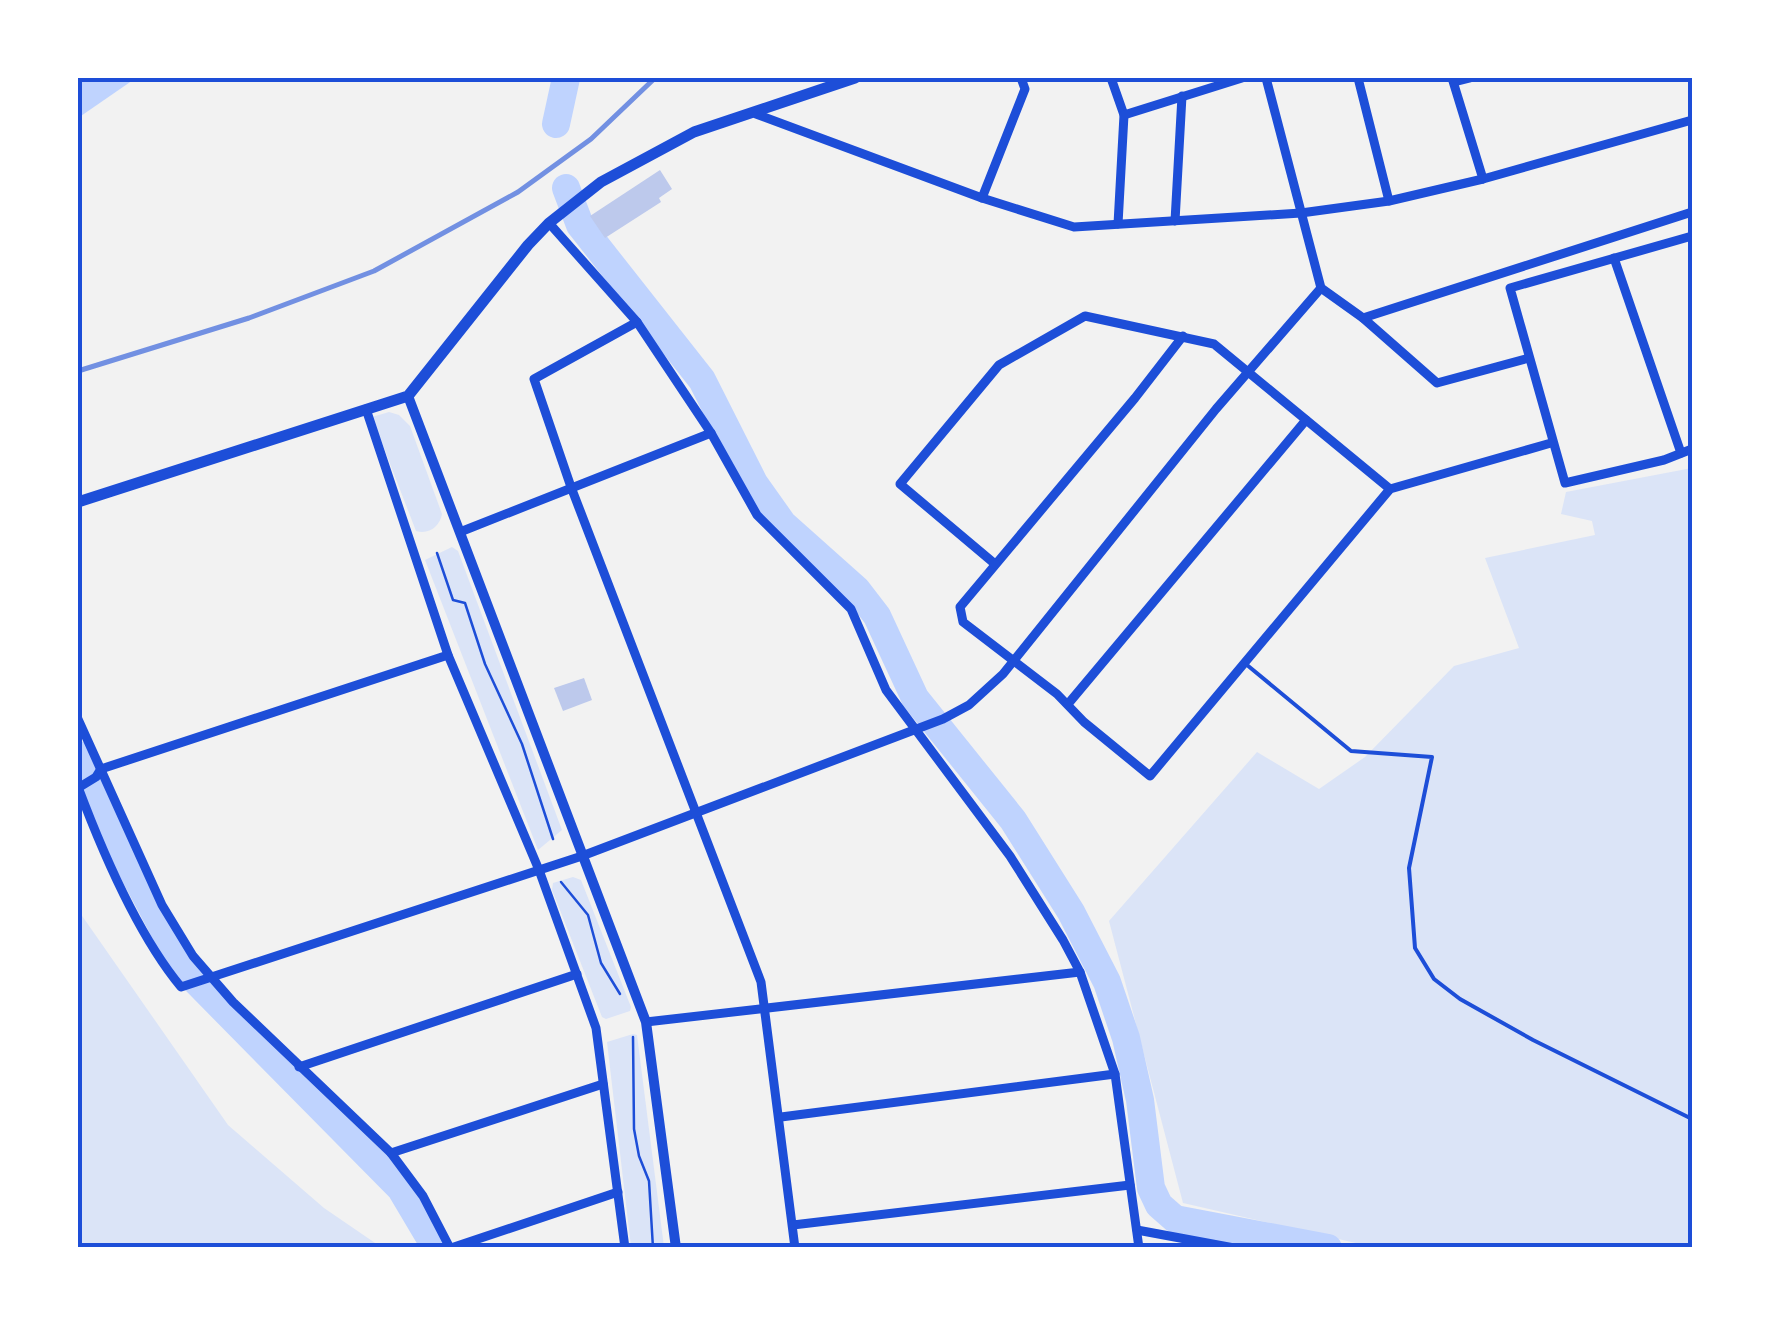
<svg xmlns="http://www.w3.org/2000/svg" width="1770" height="1325" viewBox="0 0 1770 1325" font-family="'DejaVu Sans',sans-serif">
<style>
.green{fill:#dbe4f7}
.water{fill:#bfd3fe}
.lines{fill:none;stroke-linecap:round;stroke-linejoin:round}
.river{stroke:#bfd3fe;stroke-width:28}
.building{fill:#bdc9ec}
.path{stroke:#1d4ed8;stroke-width:2.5}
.service{stroke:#1d4ed8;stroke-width:4}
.minor{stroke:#1d4ed8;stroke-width:9}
.tertiary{stroke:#1d4ed8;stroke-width:10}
.secondary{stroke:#1d4ed8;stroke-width:11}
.rail{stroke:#7290e2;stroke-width:5}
.neatline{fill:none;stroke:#1d4ed8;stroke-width:4}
</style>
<rect width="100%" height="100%" fill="#f2f2f2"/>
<g class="green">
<path d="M389,412L399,415L410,426L442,514C440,526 429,535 416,531L372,417Z"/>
<path d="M1692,468V1247H1373L1183,1203L1109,921L1257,752L1319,789L1365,757L1454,666L1519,648L1485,558L1595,535L1592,521L1561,514L1566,492Z"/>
<path d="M452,547L458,551L562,830L538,850L425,560Z"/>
<path d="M573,877L581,880L631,1007L630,1011L606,1019L602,1017L552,890L553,883Z"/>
<path d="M78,910L228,1125L324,1208L381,1247H78Z"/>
<path d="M633,1034L637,1035L664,1247H631L607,1042Z"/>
</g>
<path class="water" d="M78,78H136L78,118Z"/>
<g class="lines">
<g class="river">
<path d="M556,124L566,78"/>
<path d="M566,188L580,225L702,380L754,483L783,524L857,590L877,616L915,698L1013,820L1071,912L1107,982L1126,1038L1140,1100L1151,1188L1159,1205L1175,1219L1328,1248"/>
<path d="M78,755L128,862L185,970L401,1189L436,1248"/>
</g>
</g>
<g class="building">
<path d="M660,170L672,189L659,198L661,202L605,238L590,216Z"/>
<path d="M584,678L592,700L563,711L554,688Z"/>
</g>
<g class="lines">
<g class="path">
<path d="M437,553L453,600L465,603L485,664L522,744L553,839"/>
<path d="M561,882L588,915L601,963L620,994"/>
<path d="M633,1037L634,1129L639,1156L649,1181L653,1248"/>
</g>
<path class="service" d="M1247,665L1351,751L1432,757L1409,868L1415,948L1434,979L1460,999L1533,1040L1692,1119"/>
<g class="minor">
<path d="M1111,78L1124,115L1118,224"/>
<path d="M1266,78L1321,288L1363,318L1437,383L1529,358"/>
<path d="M1358,78L1389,201"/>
<path d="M1452,78L1483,179"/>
<path d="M1454,82L1470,78"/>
<path d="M756,114L982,198L1074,227L1301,213L1389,201L1483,179L1692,120"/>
<path d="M1124,115L1242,78"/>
<path d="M982,198L1025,89L1021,78"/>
<path d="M1175,221L1182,96"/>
<path d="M549,223L637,322L711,433L757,515L851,609L886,690L1010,856L1063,940L1080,972L1115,1074L1139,1248"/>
<path d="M1692,236L1510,288L1565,483L1664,460L1692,449"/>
<path d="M1614,258L1681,453"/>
<path d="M1363,318L1692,212"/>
<path d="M637,322L534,379L571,487L761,982L795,1248"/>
<path d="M1183,336L1135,398L960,607L963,622L1057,694L1084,722L1150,776L1390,489L1551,443"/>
<path d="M366,409L448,655L539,870L596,1028L625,1248"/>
<path d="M460,532L711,433"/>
<path d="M995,564L900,484L999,365L1085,316L1214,344L1390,489"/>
<path d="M1068,704L1306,420"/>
<path d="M78,719L162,905L193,956L233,1002L391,1153L423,1196L450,1248"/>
<path d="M78,787C102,851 137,934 181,987L582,856L943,719L969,705L1003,674L1216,409L1321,288"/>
<path d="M78,788L96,777L101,769L448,655"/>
<path d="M646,1022L1080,972"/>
<path d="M299,1067L577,974"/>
<path d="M781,1117L1115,1074"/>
<path d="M391,1153L603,1084"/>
<path d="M793,1225L1130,1185"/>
<path d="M1137,1230L1234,1248"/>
<path d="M451,1248L618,1192"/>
</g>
<path class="tertiary" d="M408,396L646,1022L676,1248"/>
<path class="secondary" d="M78,502L408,396L528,245L549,223L601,182L694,132L855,78"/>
<path class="rail" d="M78,371L249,318L374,271L518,192L591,139L655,78"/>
</g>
<rect width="1770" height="1325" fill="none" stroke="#ffffff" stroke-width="160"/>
<rect x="80" y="80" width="1610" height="1165" class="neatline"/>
</svg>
